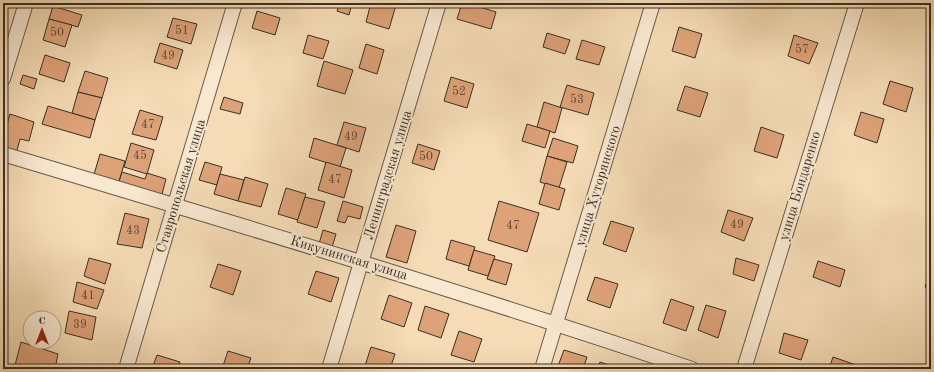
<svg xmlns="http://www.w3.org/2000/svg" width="934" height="372" viewBox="0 0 934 372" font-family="'Old Standard TT',serif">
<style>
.building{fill:#dea278;stroke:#392f26}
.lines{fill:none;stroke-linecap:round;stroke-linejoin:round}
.minor-casing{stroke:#685a4a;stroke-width:16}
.minor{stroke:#f8e8d0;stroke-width:14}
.labels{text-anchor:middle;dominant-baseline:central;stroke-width:4;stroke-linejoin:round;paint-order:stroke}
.number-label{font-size:12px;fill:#624c3a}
.street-label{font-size:14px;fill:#392f26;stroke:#f8e8d0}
</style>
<rect width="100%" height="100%" fill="#f5dcb6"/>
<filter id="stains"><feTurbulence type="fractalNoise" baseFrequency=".005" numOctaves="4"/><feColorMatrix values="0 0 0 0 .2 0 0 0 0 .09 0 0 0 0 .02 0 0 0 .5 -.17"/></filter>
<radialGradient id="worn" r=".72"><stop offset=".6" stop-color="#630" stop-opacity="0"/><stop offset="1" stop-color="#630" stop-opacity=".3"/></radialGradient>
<g class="building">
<path d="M69,3H87L85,8Z"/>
<path d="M316,3H330L329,7Z"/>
<path d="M340,3H352L349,15L337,11Z"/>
<path d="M371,3H390L396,5L389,29L366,22Z"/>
<path d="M462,3H467L496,12L491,29L457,19Z"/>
<path d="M53,6L82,15L78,27L49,19Z"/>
<path d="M257,11L280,18L275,35L252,28Z"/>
<path d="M173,18L197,24L191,44L167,37Z"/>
<path d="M49,19L72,25L65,47L43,40Z"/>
<path d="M679,27L702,34L695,58L672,51Z"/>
<path d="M547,33L570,40L565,54L543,47Z"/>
<path d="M308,35L329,41L323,59L303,53Z"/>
<path d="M794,35L818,43L809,64L788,56Z"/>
<path d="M582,40L605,47L599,65L576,59Z"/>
<path d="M160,43L183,50L177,69L154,62Z"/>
<path d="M366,44L384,50L377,74L359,68Z"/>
<path d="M45,55L70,63L64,82L39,74Z"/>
<path d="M324,61L353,70L345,94L317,86Z"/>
<path d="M85,71L108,78L102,98L78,92Z"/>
<path d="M23,75L37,79L34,89L20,84Z"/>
<path d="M451,77L474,84L467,108L444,101Z"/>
<path d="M890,81L913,88L906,112L883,104Z"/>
<path d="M567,85L594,93L588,115L560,107Z"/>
<path d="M685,86L708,93L700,117L677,110Z"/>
<path d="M78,92L102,98L95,120L72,113Z"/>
<path d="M224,97L243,103L240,114L220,109Z"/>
<path d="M544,102L562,108L555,133L537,127Z"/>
<path d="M48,106L95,120L90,138L42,124Z"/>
<path d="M140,110L163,117L156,140L132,134Z"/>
<path d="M861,112L884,119L877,143L854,135Z"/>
<path d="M10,114L34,122L29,141L20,139L16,154L3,150V138Z"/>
<path d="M344,122L366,128L359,152L337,145Z"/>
<path d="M527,124L550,131L545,148L522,141Z"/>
<path d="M761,127L784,135L777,158L754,151Z"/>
<path d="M314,138L346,148L340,167L309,157Z"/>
<path d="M553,138L578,146L573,163L547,156Z"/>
<path d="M131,143L154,150L147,174L124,167Z"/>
<path d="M418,144L440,151L434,170L412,163Z"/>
<path d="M100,154L125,161L118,185L93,178Z"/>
<path d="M547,156L567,162L559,188L540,182Z"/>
<path d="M205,162L222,167L217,185L199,180Z"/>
<path d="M326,162L352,170L344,198L318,190Z"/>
<path d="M122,172L145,179L147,173L166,179L161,198L118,185Z"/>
<path d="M220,174L244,180L238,201L214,194Z"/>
<path d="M245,177L268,184L261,207L238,201Z"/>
<path d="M545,183L565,189L559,210L539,204Z"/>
<path d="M286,188L306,194L298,220L278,214Z"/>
<path d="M305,197L325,202L317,228L297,222Z"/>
<path d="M343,201L363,207L360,219L348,216L345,223L337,221Z"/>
<path d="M499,201L539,213L527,252L488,240Z"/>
<path d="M728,210L753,218L744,241L721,232Z"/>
<path d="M125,213L149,219L142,248L117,244Z"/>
<path d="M611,221L634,228L626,252L603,244Z"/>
<path d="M396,225L416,231L407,263L386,257Z"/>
<path d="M323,230L336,234L331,251L318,247Z"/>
<path d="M451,240L475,247L469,266L446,259Z"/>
<path d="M474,250L495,256L488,276L468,270Z"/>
<path d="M89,258L111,264L105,284L84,276Z"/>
<path d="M736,258L759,265L754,281L733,274Z"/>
<path d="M494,259L512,264L506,285L487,279Z"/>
<path d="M818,261L845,270L840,287L813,277Z"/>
<path d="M218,264L241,271L233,295L210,287Z"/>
<path d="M931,268V289L925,287Z"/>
<path d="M316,271L339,278L331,302L308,294Z"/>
<path d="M595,277L618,284L610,308L587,300Z"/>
<path d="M77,282L104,290L97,309L73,302Z"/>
<path d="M389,295L412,303L404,327L381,319Z"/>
<path d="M671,299L694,307L686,331L663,323Z"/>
<path d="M706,305L726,311L718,338L698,330Z"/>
<path d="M425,306L449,314L441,338L418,330Z"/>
<path d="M69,311L96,317L92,340L65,333Z"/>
<path d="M459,331L482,339L474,362L451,355Z"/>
<path d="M784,333L808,340L801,360L779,353Z"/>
<path d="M21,342L58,354L55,369H14Z"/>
<path d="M371,347L395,354L390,369H364Z"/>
<path d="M564,350L587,357L583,369H557Z"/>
<path d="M228,351L251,358L247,369H222Z"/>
<path d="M157,355L180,362L177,369H152Z"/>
<path d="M833,357L859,366L858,369H829Z"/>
<path d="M600,362L620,369H597Z"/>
<path d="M882,364L898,369H881Z"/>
</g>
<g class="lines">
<g class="minor-casing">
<g id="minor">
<path d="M3,79L26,3"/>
<path d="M3,154C234,223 464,292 692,369"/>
<path d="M126,369L235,3"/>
<path d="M329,369L439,3"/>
<path d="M542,369L653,3"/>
<path d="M744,369L857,3"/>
</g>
</g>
<use href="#minor" class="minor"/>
</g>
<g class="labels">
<g class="number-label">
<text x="182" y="31">51</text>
<text x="57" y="33">50</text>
<text x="802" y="50">57</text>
<text x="168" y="56">49</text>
<text x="459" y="92">52</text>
<text x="577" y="100">53</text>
<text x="148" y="125">47</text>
<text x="351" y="137">49</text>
<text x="140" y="156">45</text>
<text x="426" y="157">50</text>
<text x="335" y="180">47</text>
<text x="737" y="225">49</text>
<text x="513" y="226">47</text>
<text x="133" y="231">43</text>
<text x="88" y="296">41</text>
<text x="80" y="325">39</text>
</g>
<g class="street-label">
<text transform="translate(388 175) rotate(-73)">Ленинградская улица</text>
<text transform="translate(181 186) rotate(-73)">Ставропольская улица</text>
<text transform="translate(598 186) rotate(-73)">улица Хуторянского</text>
<text transform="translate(800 186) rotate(-73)">улица Бондаренко</text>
<text transform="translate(349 258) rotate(17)">Кикунинская улица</text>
</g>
</g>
<rect width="934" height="372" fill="none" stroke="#f5dcb6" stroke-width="16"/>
<rect x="4" y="4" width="926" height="364" fill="none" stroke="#392f26" stroke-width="2"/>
<rect x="8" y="8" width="918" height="356" fill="none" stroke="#392f26"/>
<g transform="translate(42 330)"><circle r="19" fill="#f8e8d0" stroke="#ac9e8c"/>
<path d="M0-3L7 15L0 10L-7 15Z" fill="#8f2418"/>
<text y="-6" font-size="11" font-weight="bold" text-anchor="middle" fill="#392f26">С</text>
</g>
<rect width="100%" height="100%" filter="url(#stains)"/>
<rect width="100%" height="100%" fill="url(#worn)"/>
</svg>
